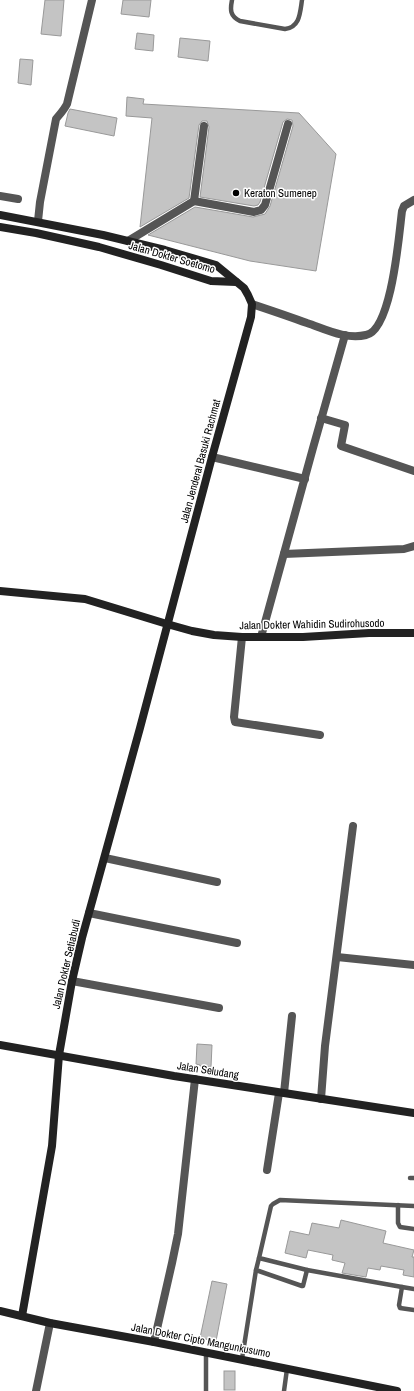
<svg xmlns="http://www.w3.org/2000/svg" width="414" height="1391" viewBox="0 0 414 1391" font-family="'Archivo Narrow',sans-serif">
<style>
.building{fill:#c4c4c4;stroke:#999}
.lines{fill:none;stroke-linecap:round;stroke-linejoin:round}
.lane{stroke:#555;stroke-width:4.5}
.street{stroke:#555;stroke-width:8}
.secondary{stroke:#222;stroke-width:8}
.poi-dot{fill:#000;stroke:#fff;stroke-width:1.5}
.labels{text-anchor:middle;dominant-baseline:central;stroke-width:3;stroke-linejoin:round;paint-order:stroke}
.poi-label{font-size:11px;fill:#000;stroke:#fff;text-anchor:start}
.street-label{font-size:11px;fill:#000;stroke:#fff}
</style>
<rect width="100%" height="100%" fill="#fff"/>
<g class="building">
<path d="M45,0H64L61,36L41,34Z"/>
<path d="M123,0H151L149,17L121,14Z"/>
<path d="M137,33L154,35L153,51L135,49Z"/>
<path d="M180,38L210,41L208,61L178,57Z"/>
<path d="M20,59L33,60L31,85L18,83Z"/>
<path d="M127,97L144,99L143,104L299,113L336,154L316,271L250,261L148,235L195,207L253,217L265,214L270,206L293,126L292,120L287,119L283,122L260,202L258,205L254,206L200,197L209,127L207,121H202L199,125L189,198L140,227L152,118L126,116Z"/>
<path d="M70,109L117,118L114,136L65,126L68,113Z"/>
<path d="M197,1044L212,1045L211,1067L200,1066V1065L196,1064Z"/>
<path d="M341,1220L386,1231L383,1243L414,1250L412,1257H414V1277L403,1275L404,1270L381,1266L380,1270L368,1268L366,1277L342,1273L345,1263L332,1260L333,1255L308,1250L306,1258L285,1253L290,1231L309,1235L312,1223L339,1228Z"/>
<path d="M212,1281L227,1284L216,1341L200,1338Z"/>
<rect x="224" y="1371" width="11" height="19"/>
</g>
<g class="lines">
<g class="lane">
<path d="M232,0C230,10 230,16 240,21L285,29C300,27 300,13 302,0"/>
<path d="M410,1178H414"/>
<path d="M398,1205V1223L400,1227L414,1229"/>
<path d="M259,1258L256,1270L302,1286H303L307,1270L402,1287"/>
<path d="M307,1270L259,1258L271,1206L273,1204L280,1200L414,1206"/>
<path d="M414,1289L402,1287L399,1305L400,1308L414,1310"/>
<path d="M206,1352V1391"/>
<path d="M242,1359L256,1270"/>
<path d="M284,1391L287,1369"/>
</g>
<g class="street">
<path d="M0,196L18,199"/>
<path d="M194,201L254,212L261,210L265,205L288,124"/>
<path d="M38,221L40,202L56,119C60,114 64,110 67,104L92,0"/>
<path d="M128,241L194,201L204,126"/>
<path d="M252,304C270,310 288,316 307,323C325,329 346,340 366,335C392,330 399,234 402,211L404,206L414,200"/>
<path d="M321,418L345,425L341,446L414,471"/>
<path d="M212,457L305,479"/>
<path d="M284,554L404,549L414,546"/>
<path d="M242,637L234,717L235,722L320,735"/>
<path d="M261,637L313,448L345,335"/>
<path d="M105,858L217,882"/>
<path d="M89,913L237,943"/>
<path d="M337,957L414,965"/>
<path d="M72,981L219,1008"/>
<path d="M284,1093L292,1016"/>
<path d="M321,1099L325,1046L353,826"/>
<path d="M267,1170L279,1093"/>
<path d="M154,1342L172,1263L178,1234L195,1079"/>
<path d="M36,1391L50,1323"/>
</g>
<g class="secondary">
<path d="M0,215L103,235L165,250L216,265L244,288L248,295L252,304L251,317L212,457L140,728L82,938L72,981L59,1055L52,1146L22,1316"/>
<path d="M0,227L36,233L99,247L161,265L211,281L236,282"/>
<path d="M0,591L85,599L167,624L192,631L214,635L242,637H303L369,633H414"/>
<path d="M0,1045L174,1076L414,1113"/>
<path d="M0,1311L50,1323L154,1342L397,1391"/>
</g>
</g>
<circle class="poi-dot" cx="236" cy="193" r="4"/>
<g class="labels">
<g class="poi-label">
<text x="244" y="193">Keraton Sumenep</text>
</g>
<g class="street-label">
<text transform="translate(172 257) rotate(16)">Jalan Dokter Soetomo</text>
<text transform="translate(200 461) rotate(-75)">Jalan Jenderal Basuki Rachmat</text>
<text transform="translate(312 624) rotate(-1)">Jalan Dokter Wahidin Sudirohusodo</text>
<text transform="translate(66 964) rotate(-77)">Jalan Dokter Setiabudi</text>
<text transform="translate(208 1070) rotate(9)">Jalan Seludang</text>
<text transform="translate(201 1340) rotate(11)">Jalan Dokter Cipto Mangunkusumo</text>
</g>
</g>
</svg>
